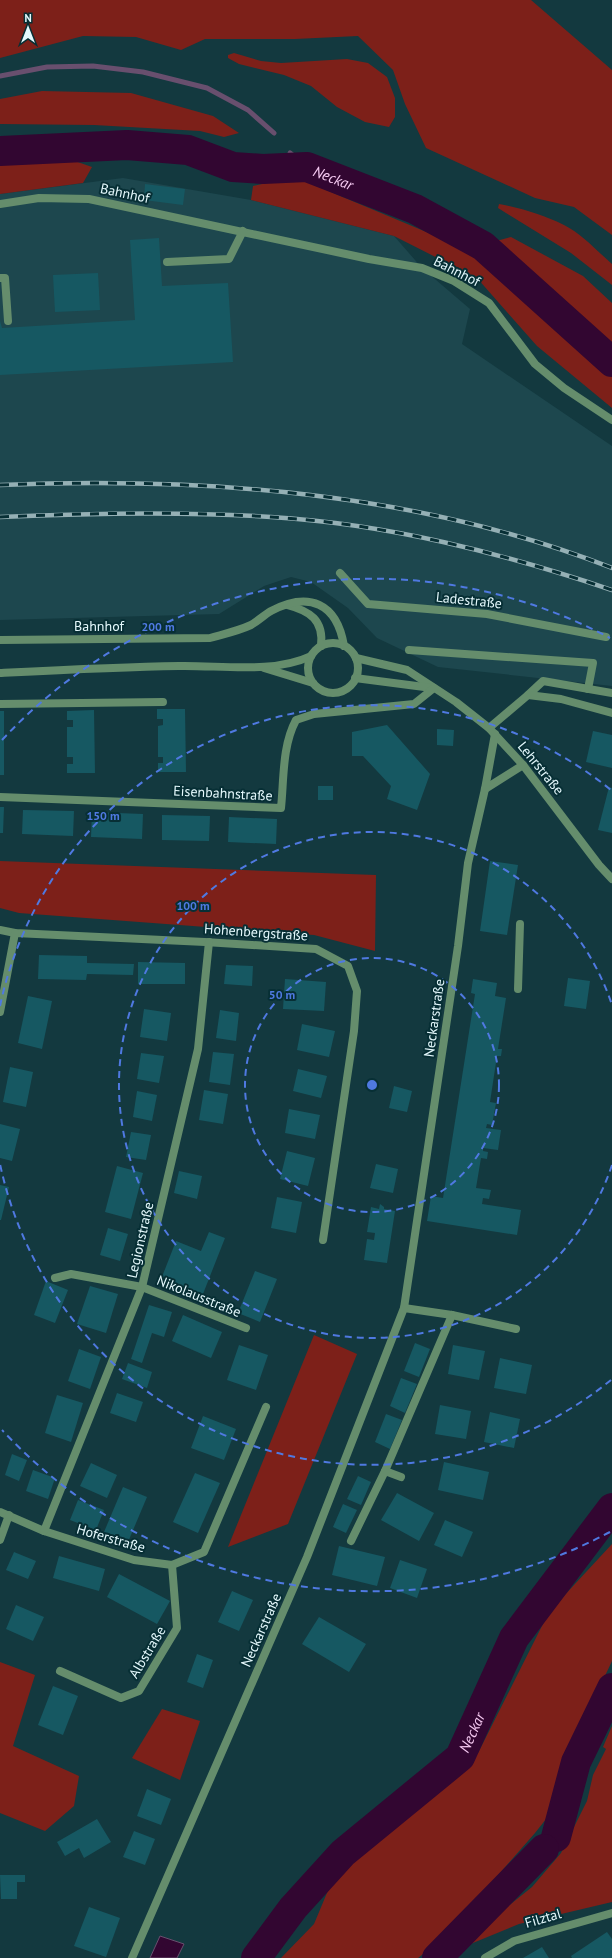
<svg xmlns="http://www.w3.org/2000/svg" width="612" height="1958" viewBox="0 0 612 1958" font-family="'PT Sans',sans-serif">
<style>
.built{fill:#1d474e}
.green{fill:#7d2019}
.water{fill:#320631;stroke:#684f6e}
.lines{fill:none;stroke-linecap:round;stroke-linejoin:round}
.stream{stroke:#684f6e;stroke-width:5}
.river{stroke:#320631;stroke-width:30}
.building{fill:#165862}
.lane{stroke:#658d6c;stroke-width:8}
.street{stroke:#658d6c;stroke-width:8}
.rail-casing{stroke:#95b0b5;stroke-width:4.5}
.rail{stroke:#072f35;stroke-width:3;stroke-dasharray:9;stroke-linecap:butt}
.ring{fill:none;stroke:#4f79e1;stroke-width:2;stroke-dasharray:7 5}
.labels{text-anchor:middle;dominant-baseline:central;stroke-width:4;stroke-linejoin:round;paint-order:stroke}
.street-label{font-size:14px;fill:#e5f9fd;stroke:#072f35}
.water-label{font-size:15px;font-style:italic;fill:#f7cbf3;stroke:#072f35}
.centre{fill:#4f79e1;stroke:#072f35;stroke-width:2}
.ring-label{font-size:12px;text-anchor:middle;font-weight:bold;fill:#4f79e1;stroke:#072f35;stroke-width:4;stroke-linejoin:round;paint-order:stroke}
</style>
<rect width="100%" height="100%" fill="#13393f"/>
<path class="built" d="M123,178L251,200L394,236L422,268L470,309L462,344L612,446V686L438,667L377,638L348,608L311,582L291,577L264,586L219,614L0,620V194Z"/>
<g class="green">
<path d="M0,0H531L612,70V235L574,207L535,198L426,148L405,104L393,70L358,36L295,39H205L181,50L136,37L83,36L0,58Z"/>
<path d="M234,53L261,61L281,63L347,59L368,63L387,77L395,98V117L389,127L365,122L337,107L311,86L284,75L239,64L228,58V55Z"/>
<path d="M42,91L131,93L213,116L239,133L224,137L200,131L94,125L0,124V99Z"/>
<path d="M0,159H69L92,167L83,183L0,194Z"/>
<path d="M295,177L467,249L511,237L583,276L612,303V408L537,346L477,278L394,236L251,200L253,186Z"/>
<path d="M499,204C521,208 544,215 564,225C582,234 597,251 612,264V285L571,253L498,208Z"/>
<path d="M0,861L376,875L375,951L314,935L19,913L0,908Z"/>
<path d="M314,1335L357,1354L288,1524L228,1547Z"/>
<path d="M612,1544V1661L596,1695L550,1814L535,1833L440,1941L418,1958H281L314,1924L337,1869L478,1753L549,1612Z"/>
<path d="M0,1662L35,1675L13,1746L79,1776L74,1806L45,1831L0,1813Z"/>
<path d="M162,1709L200,1721L180,1780L132,1758Z"/>
<path d="M612,1726V1902L519,1924L451,1952L532,1887L561,1853L587,1801L593,1775L606,1749L603,1747Z"/>
</g>
<path class="water" d="M160,1936L184,1944L177,1958H150Z"/>
<g class="lines">
<g class="stream">
<path d="M0,76L47,67L93,66L143,72L207,88L248,110L274,133"/>
<path d="M290,153L307,167"/>
</g>
<g class="river">
<path id="s1" d="M0,151L127,145L188,150L233,167L263,169L307,167L415,209L483,246L612,362"/>
<path d="M556,1837L576,1762L612,1688"/>
<path id="s2" d="M256,1958L293,1908L343,1853L460,1757L514,1638L612,1508"/>
<path d="M437,1958L544,1849"/>
</g>
</g>
<g class="building">
<path d="M145,184L185,189L183,205L144,200Z"/>
<path d="M159,238L162,286L228,283L233,362L0,375V321L2,328L135,320L130,240Z"/>
<path d="M98,273L100,310L55,312L53,275Z"/>
<path d="M157,709H185L186,772H158V763H163V757H158V726L163,725V719H157Z"/>
<path d="M94,710L95,773H67V764H73V757H67V727H73V720H67V711Z"/>
<rect x="0" y="711" width="4" height="64"/>
<path d="M387,725L430,774L417,810L387,799L391,786L363,756H352V732Z"/>
<path d="M437,729L454,730L453,746L437,745Z"/>
<path d="M593,731L612,735V768L586,762Z"/>
<rect x="318" y="786" width="15" height="14"/>
<path d="M609,787L612,788V833L598,830Z"/>
<path d="M0,807H4L3,833H0Z"/>
<path d="M23,810L74,811L73,836L22,834Z"/>
<path d="M92,812L143,814L142,839L91,837Z"/>
<path d="M162,815L210,816L209,841L162,840Z"/>
<path d="M229,817L277,819L276,844L228,842Z"/>
<path d="M490,861L518,865L507,935L480,931Z"/>
<path d="M39,955L87,956V963L134,964L133,975L87,974L86,980L38,979Z"/>
<path d="M138,962L185,963V984H138Z"/>
<path d="M226,965L253,966L252,986L224,984Z"/>
<path d="M568,978L590,981L586,1009L564,1006Z"/>
<path d="M285,979L326,982L324,1011L283,1009Z"/>
<path d="M473,979L497,983L495,996L506,998L498,1049H502L501,1056H497L490,1102L496,1103L492,1125L487,1124L486,1128L501,1130L498,1150L483,1148V1151L488,1152L487,1159L481,1158L476,1188L491,1190L489,1199L483,1198L482,1204L521,1210L517,1235L427,1221L431,1196L443,1198L475,994L471,993Z"/>
<path d="M28,996L52,1001L42,1049L18,1043Z"/>
<path d="M144,1009L171,1013L167,1041L140,1037Z"/>
<path d="M220,1010L239,1013L236,1041L216,1038Z"/>
<path d="M302,1024L335,1031L329,1057L297,1050Z"/>
<path d="M213,1052L234,1054L230,1085L209,1082Z"/>
<path d="M141,1053L164,1056L159,1083L137,1079Z"/>
<path d="M10,1067L33,1072L26,1107L3,1102Z"/>
<path d="M298,1069L327,1076L321,1098L293,1091Z"/>
<path d="M394,1086L412,1091L407,1112L389,1108Z"/>
<path d="M204,1090L228,1094L223,1124L199,1120Z"/>
<path d="M137,1091L157,1095L152,1121L133,1117Z"/>
<path d="M289,1109L320,1115L315,1139L285,1133Z"/>
<path d="M0,1124L20,1129L12,1161L0,1158Z"/>
<path d="M131,1132L151,1135L146,1160L126,1157Z"/>
<path d="M287,1151L315,1158L308,1186L280,1179Z"/>
<path d="M376,1164L398,1169L393,1193L370,1188Z"/>
<path d="M117,1166L143,1173L131,1219L105,1212Z"/>
<path d="M179,1171L202,1176L197,1199L174,1193Z"/>
<path d="M0,1185L9,1187L1,1220H0Z"/>
<path d="M277,1197L302,1202L296,1233L271,1228Z"/>
<path d="M380,1204L384,1207V1209L395,1211L387,1263L364,1260L367,1239L374,1240L375,1233L367,1232L371,1207L379,1209Z"/>
<path d="M108,1228L128,1234L120,1261L100,1255Z"/>
<path d="M209,1232L225,1238L201,1299L160,1282L176,1241L201,1251Z"/>
<path d="M255,1271L277,1279L260,1322L238,1313Z"/>
<path d="M46,1281L68,1290L55,1323L34,1315Z"/>
<path d="M90,1286L118,1294L106,1333L77,1324Z"/>
<path d="M149,1305L172,1312L164,1337L152,1333L142,1363L131,1359Z"/>
<path d="M183,1315L222,1332L211,1358L172,1341Z"/>
<path d="M415,1343L430,1349L419,1377L404,1371Z"/>
<path d="M239,1345L268,1355L256,1390L227,1380Z"/>
<path d="M453,1345L485,1351L479,1380L448,1374Z"/>
<path d="M79,1349L101,1357L90,1389L68,1381Z"/>
<path d="M500,1358L532,1365L526,1394L494,1388Z"/>
<path d="M128,1363L152,1372L147,1388L122,1379Z"/>
<path d="M401,1378L417,1384L405,1413L390,1406Z"/>
<path d="M117,1393L143,1402L136,1422L110,1413Z"/>
<path d="M57,1395L83,1403L71,1442L45,1433Z"/>
<path d="M440,1405L471,1411L466,1439L435,1434Z"/>
<path d="M490,1412L520,1419L514,1448L484,1442Z"/>
<path d="M386,1414L402,1420L390,1449L375,1442Z"/>
<path d="M203,1416L236,1429L224,1460L191,1448Z"/>
<path d="M12,1454L27,1460L19,1481L5,1475Z"/>
<path d="M444,1462L489,1472L483,1500L438,1490Z"/>
<path d="M91,1463L117,1475L107,1498L80,1486Z"/>
<path d="M33,1470L55,1478L48,1499L26,1491Z"/>
<path d="M195,1473L220,1483L198,1533L173,1522Z"/>
<path d="M358,1476L371,1482L361,1505L347,1499Z"/>
<path d="M123,1487L147,1497L128,1542L104,1532Z"/>
<path d="M397,1493L434,1513L419,1541L381,1520Z"/>
<path d="M78,1500L104,1510L96,1530L70,1520Z"/>
<path d="M343,1504L357,1510L346,1533L333,1527Z"/>
<path d="M445,1520L473,1532L462,1557L434,1545Z"/>
<path d="M339,1546L385,1557L377,1586L332,1575Z"/>
<path d="M14,1552L36,1561L28,1579L6,1570Z"/>
<path d="M59,1556L105,1569L99,1591L53,1578Z"/>
<path d="M400,1560L427,1569L417,1598L390,1588Z"/>
<path d="M119,1574L170,1601L157,1624L107,1597Z"/>
<path d="M232,1591L253,1600L239,1631L218,1622Z"/>
<path d="M16,1605L44,1617L33,1641L6,1629Z"/>
<path d="M319,1617L366,1644L349,1672L302,1644Z"/>
<path d="M197,1654L213,1660L203,1688L187,1682Z"/>
<path d="M53,1686L78,1696L63,1735L38,1725Z"/>
<path d="M147,1789L171,1799L161,1825L137,1816Z"/>
<path d="M97,1819L111,1842L84,1858L79,1848L65,1856L57,1842Z"/>
<path d="M134,1831L155,1839L145,1865L123,1857Z"/>
<path d="M0,1875H25V1882H17V1899H1Z"/>
<path d="M89,1907L120,1918L106,1957L74,1946Z"/>
<path d="M607,1932L612,1939V1958H572L571,1956Z"/>
<path d="M542,1947L549,1958H523Z"/>
</g>
<g class="lines">
<g class="lane">
<path d="M0,204L39,198L89,199L369,259L422,268L454,281L489,303L535,364L564,388L612,420"/>
<path d="M167,262L229,259L243,231"/>
<path d="M0,278H5L8,321"/>
<path d="M340,573L368,604L487,614L606,637"/>
<path d="M409,650L593,663L588,689"/>
<path d="M528,695L543,681L612,693"/>
<path d="M0,704L163,702"/>
<path d="M489,728L528,695L561,699L612,713"/>
<path d="M518,989L520,924"/>
<path d="M55,1278L71,1274L142,1287"/>
</g>
<g class="street">
<path d="M287,605C310,611 324,620 321,646"/>
<path d="M0,640L210,638C224,634 238,631 251,625C258,621 264,615 271,611C309,591 337,603 344,646"/>
<circle cx="333" cy="668" r="25"/>
<path d="M356,658L407,670L456,702L489,728L523,765L599,865L612,879"/>
<path d="M264,668L313,683"/>
<path d="M0,673C60,670 119,667 179,666C220,665 273,674 311,656"/>
<path d="M355,678L432,688"/>
<path d="M485,789L523,765"/>
<path d="M0,797L281,808C284,779 282,746 296,720L314,714L414,704L434,688"/>
<path d="M0,930L15,933L205,942L316,949L348,966L357,991L354,1031L323,1240"/>
<path d="M0,1012L15,933"/>
<path d="M142,1287L246,1328"/>
<path d="M404,1308L452,1315L516,1329"/>
<path d="M385,1471L401,1477"/>
<path d="M0,1512L44,1531L134,1560L172,1565L204,1552L266,1407"/>
<path d="M44,1531L142,1287L198,1049L209,942"/>
<path d="M0,1540L9,1515"/>
<path d="M351,1541L385,1471L452,1315"/>
<path d="M60,1671L121,1698L139,1691L177,1628L172,1565"/>
<path d="M132,1958L307,1557L404,1308L458,946L468,863L485,789L495,734"/>
<path d="M485,1958L514,1941L612,1913"/>
</g>
<g class="rail-casing">
<g id="rail">
<path d="M0,485C207,477 417,492 612,568"/>
<path d="M0,517C91,513 181,511 271,517C388,524 502,553 612,590"/>
</g>
</g>
<use href="#rail" class="rail"/>
</g>
<g class="ring">
<circle cx="372" cy="1085" r="127"/>
<path d="M612 1165A253 253 0 1 1 612 1005"/>
<path d="M611 1380A380 380 0 0 1 0 1164M0 1006A380 380 0 0 1 611 790"/>
<path d="M610 1532A506 506 0 0 1 2 1430M2 740A506 506 0 0 1 610 638"/>
</g>
<g class="labels">
<g class="street-label">
<text transform="translate(125 193) rotate(12)">Bahnhof</text>
<text transform="translate(457 271) rotate(27)">Bahnhof</text>
<text transform="translate(469 600) rotate(6)">Ladestraße</text>
<text x="99" y="626">Bahnhof</text>
<text transform="translate(541 768) rotate(51)">Lehrstraße</text>
<text transform="translate(223 793) rotate(3)">Eisenbahnstraße</text>
<text transform="translate(256 932) rotate(4)">Hohenbergstraße</text>
<text transform="translate(434 1018) rotate(-82)">Neckarstraße</text>
<text transform="translate(140 1240) rotate(-77)">Legionstraße</text>
<text transform="translate(199 1296) rotate(22)">Nikolausstraße</text>
<text transform="translate(111 1538) rotate(16)">Hoferstraße</text>
<text transform="translate(261 1630) rotate(-66)">Neckarstraße</text>
<text transform="translate(147 1652) rotate(-59)">Albstraße</text>
<text transform="translate(543 1918) rotate(-16)">Filztal</text>
</g>
<g class="water-label">
<text stroke="none"><textPath href="#s1" startOffset="339">Neckar</textPath></text>
<text stroke="none"><textPath href="#s2" startOffset="315">Neckar</textPath></text>
</g>
</g>
<circle cx="372" cy="1085" r="6" class="centre"/>
<g class="ring-label">
<text x="158" y="631">200 m</text>
<text x="103" y="820">150 m</text>
<text x="193" y="910">100 m</text>
<text x="282" y="999">50 m</text>
</g>
<g transform="translate(28 28)" stroke="#072f35" stroke-width="3" paint-order="stroke">
<path d="M0-3L7 15L0 10L-7 15Z" fill="#e5f9fd"/>
<text y="-6" font-size="11" font-weight="bold" text-anchor="middle" fill="#e5f9fd">N</text>
</g>
</svg>
